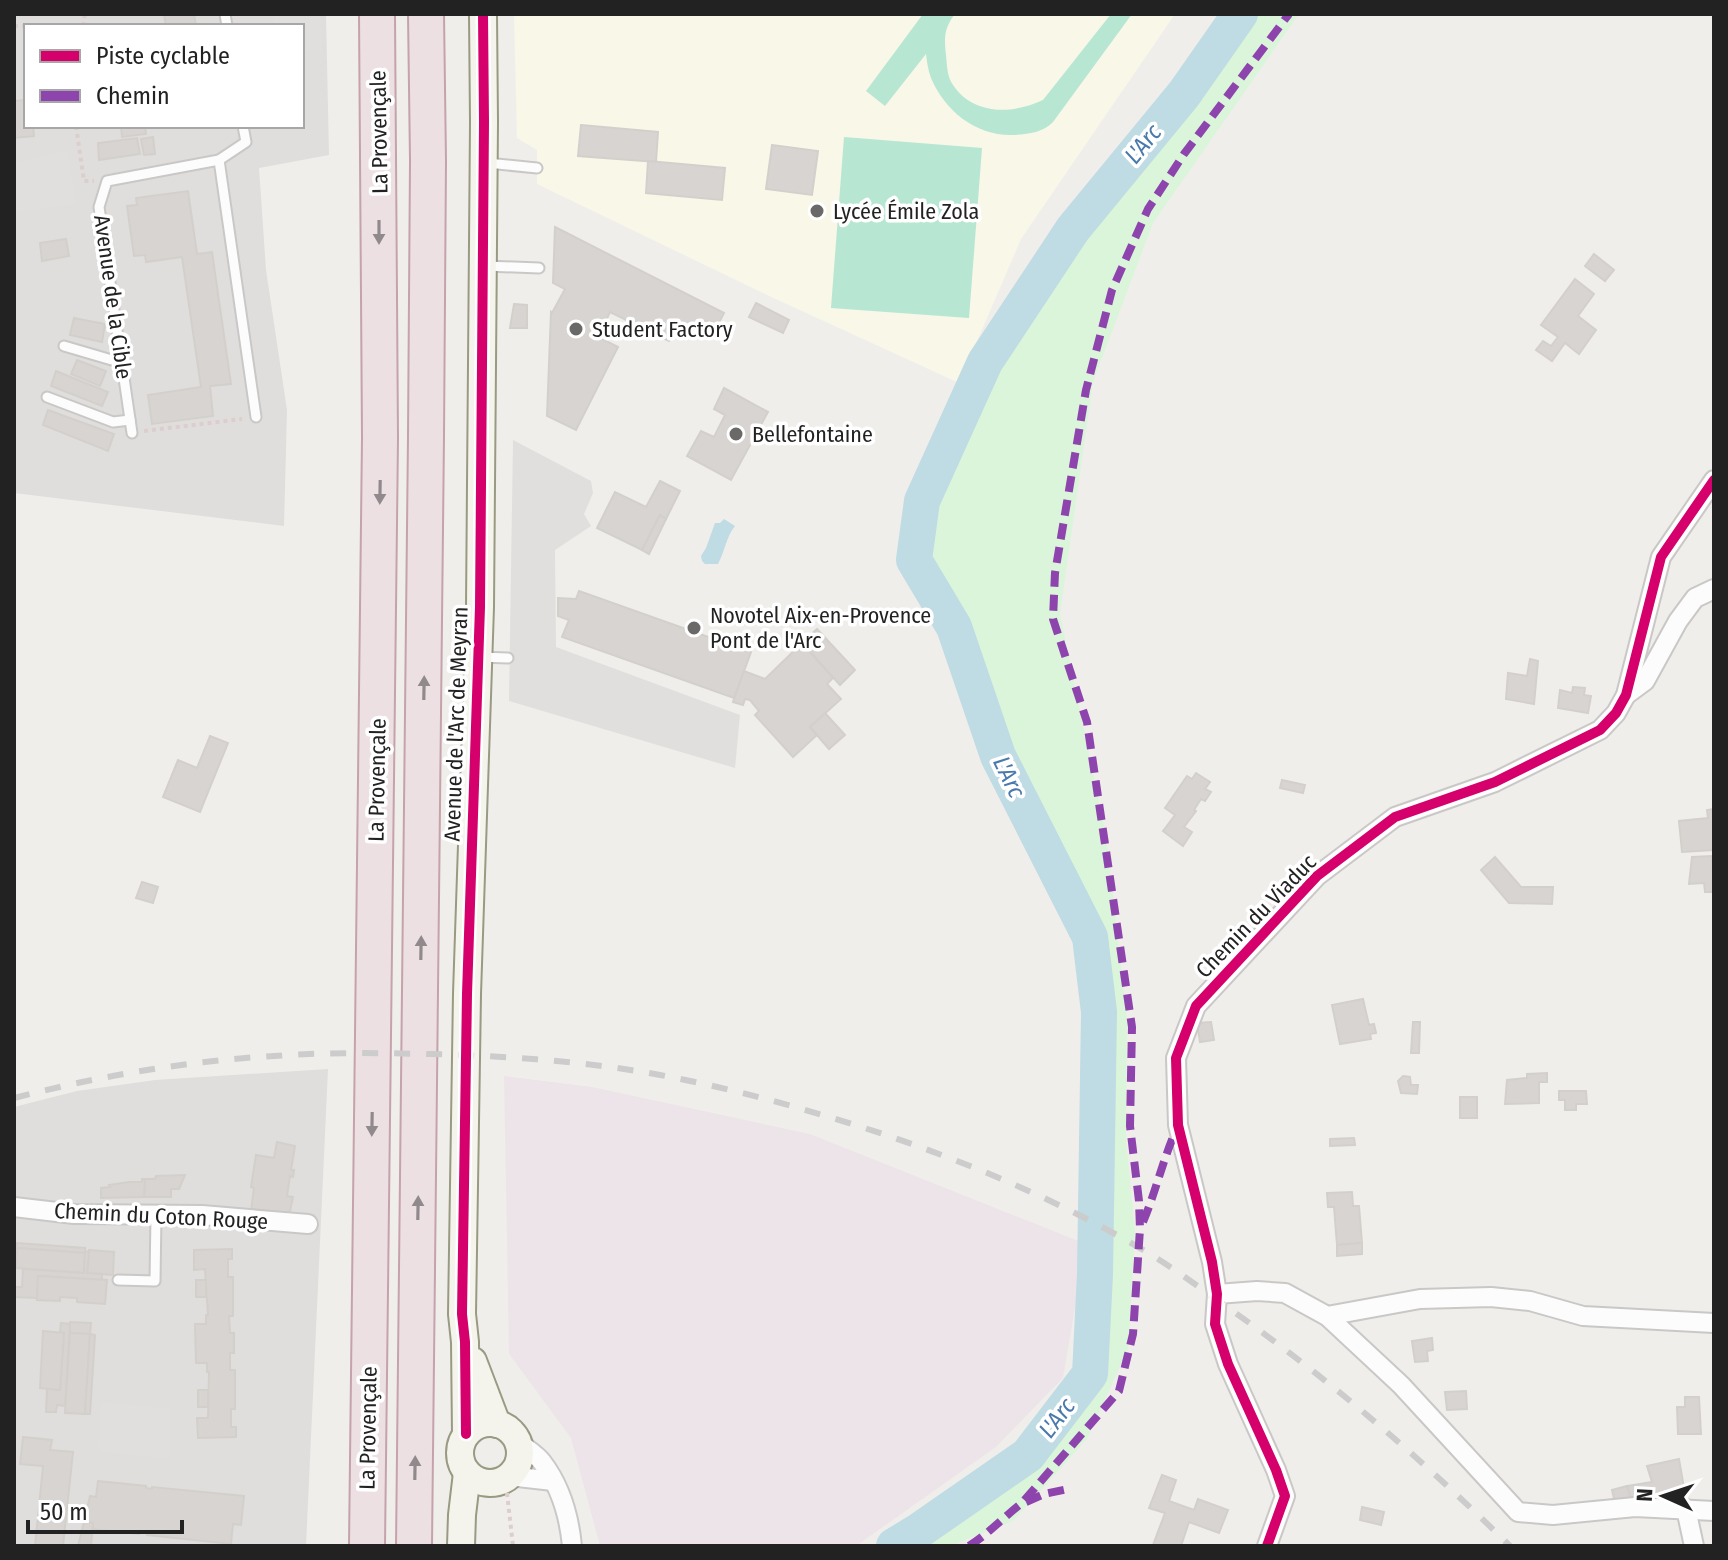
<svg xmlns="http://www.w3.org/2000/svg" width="1728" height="1560" viewBox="0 0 1728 1560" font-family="'Fira Sans Condensed',sans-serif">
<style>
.residential{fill:#dfdedc;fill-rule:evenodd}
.industrial{fill:#ede4e9}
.education{fill:#f8f7e8}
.park{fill:#daf5da}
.pitch{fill:#b7e6d2}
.parking{fill:#e0dfde}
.water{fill:#bfdbe3}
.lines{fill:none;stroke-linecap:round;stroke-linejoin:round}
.river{stroke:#bfdbe3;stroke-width:36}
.building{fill:#d7d4d2;stroke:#d3d0cc;stroke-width:2}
.lane-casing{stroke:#c9c8c7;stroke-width:13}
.street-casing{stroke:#c9c8c7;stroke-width:22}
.secondary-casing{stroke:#999a82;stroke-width:30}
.highway-casing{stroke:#c5a2ac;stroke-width:38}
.path{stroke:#dccecd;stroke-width:4;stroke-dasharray:4 4;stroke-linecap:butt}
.lane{stroke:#fdfcfc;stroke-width:9}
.street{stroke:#fdfcfc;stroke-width:18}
.secondary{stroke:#f4f4ed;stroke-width:26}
.highway{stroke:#ece0e2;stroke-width:34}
.rail{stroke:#ccc;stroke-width:6;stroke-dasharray:16 16;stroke-linecap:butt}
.quiet{stroke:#8e44ad;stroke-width:8;stroke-dasharray:16 8;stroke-linecap:butt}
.cycleway-casing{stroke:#fff;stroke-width:15}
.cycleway{stroke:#d6006c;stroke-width:10}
.oneway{fill:#918a8c}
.poi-dot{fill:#6a6968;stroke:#fff;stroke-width:3}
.labels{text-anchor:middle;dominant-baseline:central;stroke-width:7;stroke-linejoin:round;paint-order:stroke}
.street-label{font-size:22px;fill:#222;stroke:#fff}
.poi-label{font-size:22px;fill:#222;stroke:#fff;text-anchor:start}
.water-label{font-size:24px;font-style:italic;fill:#4a7aab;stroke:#fff}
</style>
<rect width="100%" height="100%" fill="#f0eeeb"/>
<g class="residential">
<path d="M14,14H326L329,155L259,168L266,270L287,410L284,526L14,493ZM26,26H302V126H26Z"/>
<path d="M328,1069L306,1546H14V1107L77,1091L155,1080Z"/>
</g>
<path class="industrial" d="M504,1076L592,1087L810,1134L1086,1244L1063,1378L996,1447L856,1546H600L571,1438L509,1354Z"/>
<path class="education" d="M514,14H1175L1021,239L959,383L767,295L537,184V150L517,138Z"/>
<path class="park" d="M1238,14H1299L1153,223L1093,382L1060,614L1106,835L1127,1017L1126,1139L1135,1233L1128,1349L1087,1439L1013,1521L950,1546H894L917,1532L1028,1455L1090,1374L1095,1274L1099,1013L1090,938L998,756L954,627L914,560L922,501L985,362L1073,229L1184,94Z"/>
<g class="pitch">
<path d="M923,14H955C944,28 944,38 946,55C947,65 947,77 953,85C974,116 1013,114 1043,100L1111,14H1132L1053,122C1042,133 1028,134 1013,135C976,136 945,111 931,78C928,70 927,62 926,54L885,106L866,91Z"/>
<path d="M844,137L982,148L969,318L831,308Z"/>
</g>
<g class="parking">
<path d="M273,14H321L322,51L302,50V26H273Z"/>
<path d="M68,150L75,204L14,212V163Z"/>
<path d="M513,440L591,481L593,493L584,514L591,526L555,550L556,647L740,715L735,768L509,701Z"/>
<path d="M101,1402L169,1409L170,1459L98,1451Z"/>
</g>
<path class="water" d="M724,519L735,526C726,537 725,551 718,564H705L702,561L701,556L706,548L715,523H720Z"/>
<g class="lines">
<path class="river" d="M894,1546L917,1532L1028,1455L1090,1374L1095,1274L1099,1012L1090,937L998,756L954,627L914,560L922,501L985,362L1073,229L1184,94L1240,14"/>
</g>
<g class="building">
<path d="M164,14H194L196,26H166Z"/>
<path d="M26,100V126H33L34,136L14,138V101Z"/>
<path d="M581,125L658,132L656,162L578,156Z"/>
<path d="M121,126H145L146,134L122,137Z"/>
<path d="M153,137L155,154L144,155L141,139Z"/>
<path d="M137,138L140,154L99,160L98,143Z"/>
<path d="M772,145L818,151L812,195L766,189Z"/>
<path d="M648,161L725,168L722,200L646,193Z"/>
<path d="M188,191L197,254L212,252L231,384L210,386L213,416L152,424L148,395L201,387L182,257L146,262L145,255L134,256L127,206L137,205L136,198Z"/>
<path d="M555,227L724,313L711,338L679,322L669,341L610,312L598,337L618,347L576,430L547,416L551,312L552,313L565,289L553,283Z"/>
<path d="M66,239L69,256L42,261L40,243Z"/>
<path d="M1594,254L1614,270L1605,281L1585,266Z"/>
<path d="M1575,279L1594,294L1578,316L1596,330L1579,354L1565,343L1552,361L1536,350L1543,341L1551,346L1558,337L1541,325Z"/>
<path d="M756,303L789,320L783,333L749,317Z"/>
<path d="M514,304L527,305V328H510Z"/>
<path d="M74,318L105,324L102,342L70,335Z"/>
<path d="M77,360L106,371L100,386L71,374Z"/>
<path d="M56,371L108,392L102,406L51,386Z"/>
<path d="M724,388L768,412L731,480L687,456L701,431L714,437L725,415L714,409Z"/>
<path d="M48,410L114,434L108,451L43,425Z"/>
<path d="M660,481L680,491L666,519L660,515L642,550L597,528L615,492L646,507Z"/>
<path d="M660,515L666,519L649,554L642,550Z"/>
<path d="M579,591L751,652L734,698L562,637L569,620L558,616V598L576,599Z"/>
<path d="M817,629L855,670L840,685L802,643Z"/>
<path d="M802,643L833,678L827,684L841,699L810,727L817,735L793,757L755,715L759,711L750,700L745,699L743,705L733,702L744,671L765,679Z"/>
<path d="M1530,659L1538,661L1534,704L1506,699L1508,673L1527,676Z"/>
<path d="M1573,687L1585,688L1584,695L1591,696L1588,713L1558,708L1560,690L1572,693Z"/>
<path d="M825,713L845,735L829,749L810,727Z"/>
<path d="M210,736L228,743L200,812L163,797L178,760L197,768Z"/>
<path d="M1196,773L1210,782L1205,789L1211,792L1205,801L1201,799L1194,810L1196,811L1184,827L1192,832L1183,846L1163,831L1175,815L1165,808L1187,776L1192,779Z"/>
<path d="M1282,780L1305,785L1303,793L1280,788Z"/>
<path d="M1714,809V850L1682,852L1679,821L1708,818L1707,810Z"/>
<path d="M1712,856L1714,892H1705L1704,883L1689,884L1692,857Z"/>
<path d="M1495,857L1521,887H1553L1552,904L1509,903L1481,870Z"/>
<path d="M142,882L158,887L153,903L136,898Z"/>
<path d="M1363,999L1369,1025L1374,1024L1376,1033L1370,1034L1371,1039L1340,1044L1332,1005Z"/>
<path d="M1211,1022L1214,1040L1200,1042L1197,1023Z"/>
<path d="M1413,1022H1420L1419,1053H1411Z"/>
<path d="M1547,1073V1082H1539V1103L1505,1104L1507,1080L1527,1078V1074Z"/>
<path d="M1403,1076L1410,1077L1411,1085H1418L1417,1094L1401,1093L1398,1081Z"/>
<path d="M1559,1091H1586L1587,1104H1576V1110H1565V1100H1559Z"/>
<rect x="1460" y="1097" width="17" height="21"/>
<path d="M1354,1138L1355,1145L1330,1146V1139Z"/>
<path d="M277,1142L295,1146L291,1170H294L293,1177L290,1176L287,1196L293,1197L290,1211L283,1213L251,1211L254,1188L251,1187L256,1155L274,1158Z"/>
<path d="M185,1175L179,1189H171V1197H144L145,1179H155L156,1176Z"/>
<path d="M142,1179H145L144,1197L101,1198V1188L110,1187L109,1185L129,1182H142Z"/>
<path d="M1352,1192L1353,1206H1359L1362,1243L1337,1245L1334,1207H1328L1327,1193Z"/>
<path d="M17,1243L85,1248V1253L17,1248Z"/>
<path d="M1362,1243V1254L1337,1256V1245Z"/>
<path d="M17,1248L85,1253L84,1273L16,1268Z"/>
<path d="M232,1249V1259H228V1277H233V1316H229L230,1333H234V1353H230V1370H235V1409H231V1427H236V1437L198,1438L197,1418H208L209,1372H207V1363H196L195,1324H206V1315H208L205,1269L194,1270V1250Z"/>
<path d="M89,1250L114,1252L113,1275L87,1273Z"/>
<path d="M85,1251L89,1252L87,1273L102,1274V1280L38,1276L37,1298L14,1297V1287H22L23,1269L84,1273Z"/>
<path d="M38,1276L107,1280L105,1304L77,1302V1298L60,1297V1301L37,1300Z"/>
<rect x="196" y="1280" width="10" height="17"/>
<path d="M70,1322L91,1323L90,1334L70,1333Z"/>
<path d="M61,1323L70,1324L65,1406L57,1405L56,1412H46L47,1389L60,1390L64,1333L60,1332Z"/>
<path d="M43,1331L64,1333L60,1390L40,1388Z"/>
<path d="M70,1333L90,1334L85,1414L65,1413Z"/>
<path d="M90,1334L95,1335L90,1414H85Z"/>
<path d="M1432,1338L1433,1350L1427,1351L1428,1361L1415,1362L1412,1341Z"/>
<rect x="198" y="1390" width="10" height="17"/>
<path d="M1466,1391L1467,1409L1447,1410L1445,1392Z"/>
<path d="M1685,1397H1699L1701,1434H1678L1677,1407H1685Z"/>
<path d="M23,1437L52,1440L50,1450L73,1452L63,1546H35L43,1466L20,1464Z"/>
<path d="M1679,1459L1684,1488L1673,1490L1674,1495L1655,1499L1653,1495L1631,1500L1627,1486L1652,1482L1647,1466Z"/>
<path d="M1162,1475L1176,1480L1169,1501L1194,1510L1198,1499L1228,1510L1219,1533L1189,1522L1181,1546L1153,1545L1165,1513L1149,1508Z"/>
<path d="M98,1481L146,1486V1488L152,1489V1487L244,1496L241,1525L233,1524L231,1544L147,1535V1532L139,1531V1534L93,1529V1523L84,1522L90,1496L96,1497Z"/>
<path d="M1627,1486L1631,1500L1653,1495L1655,1499L1615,1503L1612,1490Z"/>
<path d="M1362,1507L1384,1512L1381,1525L1360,1520Z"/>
<path d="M84,1522L93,1523L91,1546H78Z"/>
</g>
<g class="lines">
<g class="lane-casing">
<g id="lane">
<path d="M225,14L227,26"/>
<path d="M219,160L256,417"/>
<path d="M487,163L537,168"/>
<path d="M486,266L539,268"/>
<path d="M64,346L122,363"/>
<path d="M47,397L113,422L130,420"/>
<path d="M132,433L99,207L107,181L219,160L246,142L243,126"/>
<path d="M479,657L508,658"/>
<path d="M118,1280L155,1281L156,1215"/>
</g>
</g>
<g class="street-casing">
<g id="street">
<path d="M1626,695L1645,681L1678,621L1695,598L1714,589"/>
<path d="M14,1207L74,1214L202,1215L308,1224"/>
<path d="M1217,1294L1257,1291L1285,1293L1327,1316L1420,1299L1491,1297L1530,1301L1583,1316L1714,1323"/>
<path d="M1327,1316L1401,1385L1518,1512L1553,1515L1635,1507L1714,1511"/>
<path d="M517,1441C525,1448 536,1454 542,1462C561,1487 569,1515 572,1546"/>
<path d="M509,1476L553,1481"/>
<path d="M1686,1509L1694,1546"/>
<path d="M1267,1546L1285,1496L1276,1470L1228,1364L1215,1324L1217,1294L1212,1262L1178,1125L1176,1058L1196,1006L1317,876L1395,817L1495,782L1600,730L1616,713L1626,695L1661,557L1714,480"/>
</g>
</g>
<g class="secondary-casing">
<g id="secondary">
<path d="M473,1361L497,1424"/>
<circle cx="490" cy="1453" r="30"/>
<path d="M466,1434L465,1342L462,1314L467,994L480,607L484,122L483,14"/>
<path d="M461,1546L462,1515L467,1473"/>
</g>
</g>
<g class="highway-casing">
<g id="highway">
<path d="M367,1546L380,438L377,14"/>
<path d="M414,1546L426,436L428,161L426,14"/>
</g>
</g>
<g class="path">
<path d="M14,26H65"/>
<path d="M83,26L85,14"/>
<path d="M76,126L84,181H94"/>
<path d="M144,431L242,419"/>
<path d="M507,1493L513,1546"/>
</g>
<use href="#lane" class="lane"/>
<use href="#street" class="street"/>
<use href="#secondary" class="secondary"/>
<use href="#highway" class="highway"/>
<path class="rail" d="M14,1098C99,1076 187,1061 274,1056C326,1052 378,1053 430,1054C507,1056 584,1061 660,1075C735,1089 810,1110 883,1134C974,1165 1062,1202 1145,1251C1174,1268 1200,1288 1227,1307C1328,1378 1422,1459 1510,1546"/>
<g class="quiet">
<path d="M1143,1222C1156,1191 1163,1159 1177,1128"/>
<path d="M1026,1502L1044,1494L1068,1489"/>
<path d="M969,1546C988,1534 1004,1517 1022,1503L1119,1391L1133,1334L1140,1229L1139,1201L1130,1126L1132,1027L1087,722L1053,619L1055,573L1086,390L1112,290L1148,209L1184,154L1289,14"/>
</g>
<g class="cycleway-casing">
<g id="cycleway">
<path d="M466,1434L465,1342L462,1314L467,994L480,607L484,122L483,14"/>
<path d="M1267,1546L1285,1496L1276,1470L1228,1364L1215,1324L1217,1294L1212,1262L1178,1125L1176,1058L1196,1006L1317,876L1395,817L1495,782L1600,730L1616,713L1626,695L1661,557L1714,480"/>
</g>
</g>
<use href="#cycleway" class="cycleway"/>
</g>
<defs><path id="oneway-solid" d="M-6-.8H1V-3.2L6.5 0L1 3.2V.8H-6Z" transform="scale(2)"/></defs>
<g class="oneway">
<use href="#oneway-solid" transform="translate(379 232) rotate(90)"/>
<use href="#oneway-solid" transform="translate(380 492) rotate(91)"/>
<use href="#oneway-solid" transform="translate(424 688) rotate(-89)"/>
<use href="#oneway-solid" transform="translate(421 948) rotate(-89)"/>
<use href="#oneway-solid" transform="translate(372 1124) rotate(91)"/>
<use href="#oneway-solid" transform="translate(418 1208) rotate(-89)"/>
<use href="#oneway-solid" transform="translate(415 1468) rotate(-89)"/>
</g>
<g class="poi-dot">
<circle cx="817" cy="211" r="8"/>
<circle cx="576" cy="329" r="8"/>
<circle cx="736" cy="434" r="8"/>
<circle cx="694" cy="628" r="8"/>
</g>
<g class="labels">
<g class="street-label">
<text transform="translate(379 132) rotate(-91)">La Provençale</text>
<text transform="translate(113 297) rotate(82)">Avenue de la Cible</text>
<text transform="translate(456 724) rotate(-88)">Avenue de l'Arc de Meyran</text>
<text transform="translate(377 780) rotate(-89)">La Provençale</text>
<text transform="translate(1256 916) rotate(-46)">Chemin du Viaduc</text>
<text transform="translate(161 1216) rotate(3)">Chemin du Coton Rouge</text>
<text transform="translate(368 1428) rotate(-89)">La Provençale</text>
</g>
<g class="poi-label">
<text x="833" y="211">Lycée Émile Zola</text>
<text x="592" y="329">Student Factory</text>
<text x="752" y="434">Bellefontaine</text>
<text x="710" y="615">Novotel Aix-en-Provence<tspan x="710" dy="25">Pont de l'Arc</tspan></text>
</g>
<g class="water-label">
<text transform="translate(1143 144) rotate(-51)">L'Arc</text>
<text transform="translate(1009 777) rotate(64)">L'Arc</text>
<text transform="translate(1057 1418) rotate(-53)">L'Arc</text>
</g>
</g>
<rect width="1728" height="1560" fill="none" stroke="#222222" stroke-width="32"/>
<rect x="24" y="24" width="280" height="104" fill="#ffffff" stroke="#a7a7a7" stroke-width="2"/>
<rect x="40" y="50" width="40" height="12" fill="#d6006c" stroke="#a7a7a7" stroke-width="2"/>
<text x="96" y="64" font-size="24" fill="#222222">Piste cyclable</text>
<rect x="40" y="90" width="40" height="12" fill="#8e44ad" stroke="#a7a7a7" stroke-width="2"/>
<text x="96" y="104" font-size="24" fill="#222222">Chemin</text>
<g transform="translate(1664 1496) rotate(273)" stroke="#ffffff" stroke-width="6" paint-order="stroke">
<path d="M0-6L14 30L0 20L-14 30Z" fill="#222222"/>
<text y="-12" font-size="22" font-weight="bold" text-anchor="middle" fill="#222222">N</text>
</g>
<path d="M28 1520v12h154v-12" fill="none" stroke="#222222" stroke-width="4"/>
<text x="40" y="1520" font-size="24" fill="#222222" stroke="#ffffff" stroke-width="6" paint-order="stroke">50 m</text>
</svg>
